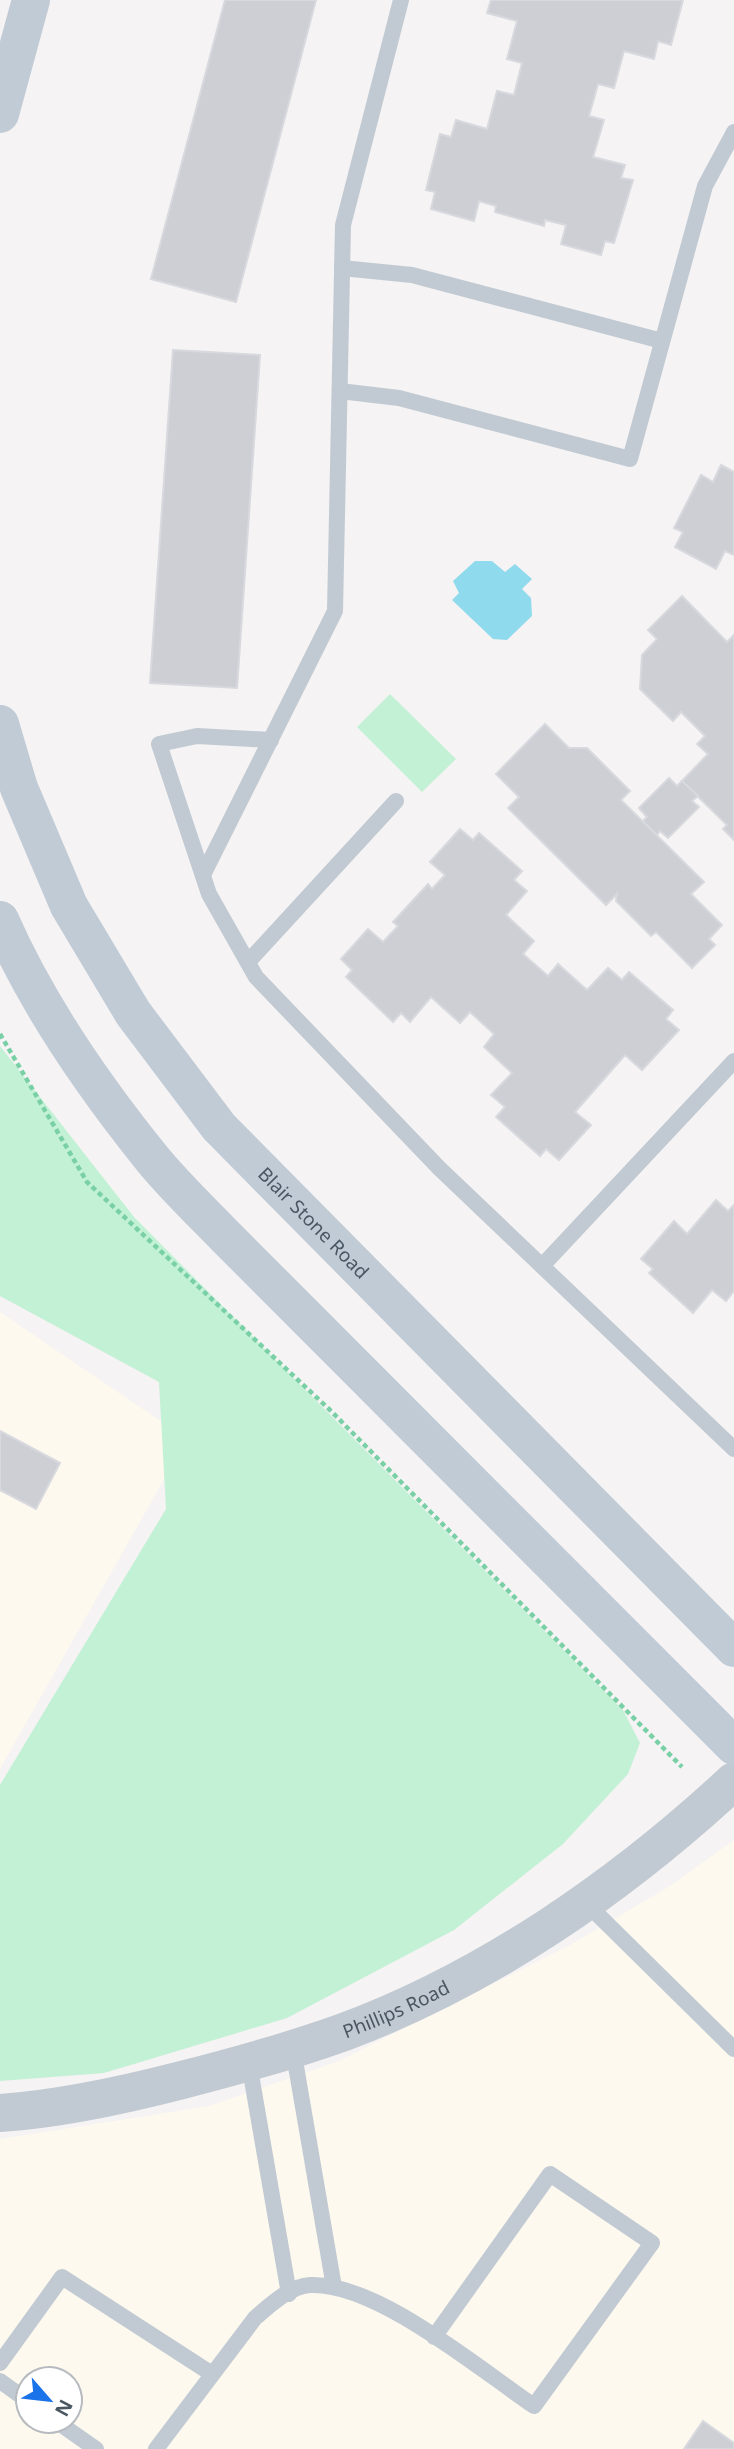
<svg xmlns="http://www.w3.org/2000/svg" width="734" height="2449" viewBox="0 0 734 2449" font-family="'Noto Sans',sans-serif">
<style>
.commercial{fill:#fdf9ef;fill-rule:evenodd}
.green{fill:#c3f1d5}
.water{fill:#90daee}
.building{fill:#cdcfd5;stroke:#d7d9de;stroke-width:2}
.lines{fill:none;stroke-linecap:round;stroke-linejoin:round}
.path{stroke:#7ad0a6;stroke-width:4.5;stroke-dasharray:5 3.5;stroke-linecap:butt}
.service{stroke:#c1cad2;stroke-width:16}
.tertiary{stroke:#c1cad2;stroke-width:38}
.secondary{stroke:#c1cbd6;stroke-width:38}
.labels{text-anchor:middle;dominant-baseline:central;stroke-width:6;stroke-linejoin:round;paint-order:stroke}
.street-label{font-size:19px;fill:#4a5661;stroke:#fff}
</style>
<rect width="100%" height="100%" fill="#f5f3f3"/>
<g class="commercial">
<path d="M0,1312L187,1439L0,1769Z"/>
<path d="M734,1840V2449H0V2139L209,2106L339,2061L570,1945L670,1886ZM28,2379H70V2421H28Z"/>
</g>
<g class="green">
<path d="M390,694L456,759L422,792L357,727Z"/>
<path d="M0,1046L134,1217L623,1710L640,1743L628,1774L563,1844L454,1930L287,2018L104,2073L0,2081V1785L166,1509L159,1382L0,1296Z"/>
</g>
<path class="water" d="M475,561H492L505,572L515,564L532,579L522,589L531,598L532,616L507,640L493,639L452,600L459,593L453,581Z"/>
<g class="building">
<path d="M225,0H316L236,302L151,279Z"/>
<path d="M491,0H683L671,45L658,41L654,59L624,51L614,88L598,84L589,116L604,120L593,157L625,165L621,178L633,180L614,243L605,241L601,255L561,244L566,225L545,220L544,226L495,212L496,206L479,201L474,221L431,209L435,192L426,190L440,134L451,137L456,120L487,129L497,91L514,95L522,63L507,59L517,21L487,13Z"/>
<path d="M173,350L260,355L237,688L150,683Z"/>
<path d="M721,465L734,472V555L725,551L716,569L675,547L683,532L674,528L701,475L713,482Z"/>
<path d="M682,596L727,642L734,635V840L723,829L727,825L682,781L708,754L697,744L705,736L681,712L673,721L640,689L642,655L657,639L648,630Z"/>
<path d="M545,724L569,748H587L630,791L621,800L704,882L691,894L722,925L709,939L715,945L692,968L656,932L651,936L616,901L617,894L606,905L508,808L519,797L496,774Z"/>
<path d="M669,778L677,786L682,781L698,796L692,801L699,807L668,838L660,831L657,835L643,821L647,817L639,808Z"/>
<path d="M460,829L473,840L479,833L522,871L514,880L527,891L506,915L534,941L523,954L548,976L558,964L587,990L608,968L622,980L629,972L673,1010L666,1019L679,1030L642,1070L625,1055L575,1112L591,1125L559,1160L546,1149L540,1156L496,1117L505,1107L491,1095L512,1073L484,1047L494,1034L470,1012L460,1023L431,997L410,1022L401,1013L393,1022L346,977L352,970L341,959L368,929L383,942L398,926L393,922L428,884L432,889L445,875L430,862Z"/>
<path d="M716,1200L728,1211L734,1205V1291L726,1301L712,1290L693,1313L649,1273L653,1269L641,1259L674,1221L687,1234Z"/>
<path d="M0,1431L60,1463L36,1509L0,1490Z"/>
<path d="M703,2421L734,2443V2449H684Z"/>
</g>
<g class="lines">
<path class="path" d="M0,1034L87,1182L330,1410L682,1767"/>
<g class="service">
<path d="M342,268L412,275L662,341"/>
<path d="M340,391L399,398L630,459L705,186L734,132"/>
<path d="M271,740L197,736L159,744L209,894L256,977L439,1168L734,1449"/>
<path d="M203,875L335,611L343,225L401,0"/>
<path d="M248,962L396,801"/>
<path d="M542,1266L734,1061"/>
<path d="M585,1902L734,2049"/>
<path d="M293,2049L334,2287"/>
<path d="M249,2063L289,2294"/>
<path d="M0,2363L62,2277L212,2374"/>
<path d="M0,2381L28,2401"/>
<path d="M56,2421L96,2449"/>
<path d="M156,2449L255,2318C269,2306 290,2286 310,2285C376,2282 478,2368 534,2406L652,2243L550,2174L434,2337"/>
</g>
<path class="tertiary" id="s1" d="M0,2113C61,2109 124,2095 182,2080C237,2066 291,2051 344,2032C489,1978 622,1885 734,1781"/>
<g class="secondary">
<path d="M0,114L31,0"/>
<path id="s2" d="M0,724L19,788L69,906L133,1013L219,1127L734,1648"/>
<path d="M0,920C37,1004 92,1084 150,1156C173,1185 201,1211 227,1238L734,1746"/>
</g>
</g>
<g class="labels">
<g class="street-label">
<text stroke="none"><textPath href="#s2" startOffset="597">Blair Stone Road</textPath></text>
<text stroke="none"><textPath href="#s1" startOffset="411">Phillips Road</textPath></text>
</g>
</g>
<g transform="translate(49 2400) rotate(118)"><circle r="33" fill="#ffffff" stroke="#b7bbc0" stroke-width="2"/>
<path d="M0-5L12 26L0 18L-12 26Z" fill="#1a73e8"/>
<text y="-10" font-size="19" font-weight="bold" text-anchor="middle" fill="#4a5661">N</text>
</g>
</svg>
